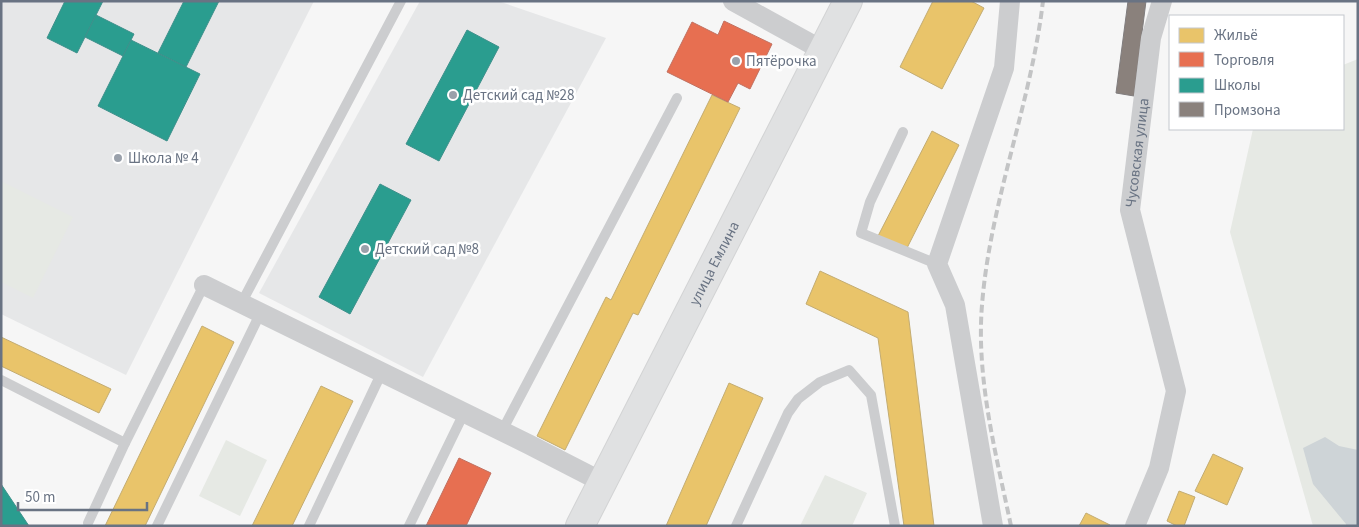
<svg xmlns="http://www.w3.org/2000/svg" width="1359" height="527" viewBox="0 0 1359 527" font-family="'Source Sans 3',sans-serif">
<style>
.built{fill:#e6e7e8}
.green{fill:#e6e9e4}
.water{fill:#ced4d7}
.homes{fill:#e9c46a;stroke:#c3ac72}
.shops{fill:#e76f51;stroke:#c17060}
.schools{fill:#2a9d8f;stroke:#3d908b}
.industry{fill:#8a817c;stroke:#807d7e}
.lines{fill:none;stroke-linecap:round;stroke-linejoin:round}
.secondary-casing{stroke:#d2d3d4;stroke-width:30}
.lane{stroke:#cccdcf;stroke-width:10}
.street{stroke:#cccdcf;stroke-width:20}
.secondary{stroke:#e0e1e2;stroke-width:28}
.rail{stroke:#c3c4c5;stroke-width:4;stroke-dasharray:8 4;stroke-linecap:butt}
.poi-dot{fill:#9aa1ab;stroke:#fff;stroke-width:2}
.labels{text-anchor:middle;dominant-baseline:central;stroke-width:5;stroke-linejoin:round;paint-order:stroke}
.poi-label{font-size:15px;fill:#697383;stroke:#fff;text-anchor:start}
.street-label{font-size:15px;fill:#697383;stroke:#fff}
</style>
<rect width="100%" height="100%" fill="#f6f6f6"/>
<g class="built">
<path d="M1,1H314L126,375L1,314Z"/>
<path d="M420,1H498L606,38L423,377L259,293Z"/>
</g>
<g class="green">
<path d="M1358,59V526H1313L1230,232L1253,129H1343V65Z"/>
<path d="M1,181L73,217L33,298L1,282Z"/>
<path d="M226,440L267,460L240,516L199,496Z"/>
<path d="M825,475L867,493L852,526H800Z"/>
</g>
<path class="water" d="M1325,437L1339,446L1358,450V526H1346V524L1313,484L1303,448Z"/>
<g class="homes">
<path d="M933,1H971L984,8L942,89L900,67Z"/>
<path d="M712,95L740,108L638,315L633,313L565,450L537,436L606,297L611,300Z"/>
<path d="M932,131L959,145L906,250L878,236Z"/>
<path d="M820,271L908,312L934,526H904L878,338L806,304Z"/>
<path d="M202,326L234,342L145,526H105Z"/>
<path d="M1,337L111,389L99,413L1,366Z"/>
<path d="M729,383L763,398L706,526H666Z"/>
<path d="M321,386L353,401L292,526H252Z"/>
<path d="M1213,454L1243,468L1227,505L1195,491Z"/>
<path d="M1179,491L1195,497L1184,526H1177L1167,521Z"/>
<path d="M1086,513L1110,525L1109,526H1079Z"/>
</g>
<g class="shops">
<path d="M724,21L772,44L750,89L738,83L728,102L667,72L692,22L718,35Z"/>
<path d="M459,458L491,473L466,526H426Z"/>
</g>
<g class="schools">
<path d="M65,1H103L77,53L47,38Z"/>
<path d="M184,1H219L186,67L158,53Z"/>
<path d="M96,15L134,34L123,56L85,37Z"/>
<path d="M467,30L499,47L439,161L406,144Z"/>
<path d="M131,40L200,74L167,141L98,106Z"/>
<path d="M380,184L411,200L350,314L319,297Z"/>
<path d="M1,484L29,526H1Z"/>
</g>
<path class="industry" d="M1128,1H1146L1134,96L1116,93Z"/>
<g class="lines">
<g class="secondary-casing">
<g id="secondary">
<path id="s2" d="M580,526L848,1"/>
</g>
</g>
<g class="lane">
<path d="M903,132L870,202L861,233L937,264"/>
<path d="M242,302L401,1"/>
<path d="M1,380L125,443"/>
<path d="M502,431L677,98"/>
<path d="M88,523L125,443L204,285"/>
<path d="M157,526L261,312"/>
<path d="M309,526L382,372"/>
<path d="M409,526L464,413"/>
<path d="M736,526L788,413L798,399L820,382L849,370L871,395L895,526"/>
</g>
<g class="street">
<path d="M733,1L822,50"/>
<path d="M204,285L530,445L602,482"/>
<path d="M993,526L955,305L937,264L1004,68L1010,1"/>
<path id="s1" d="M1135,526L1159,468L1176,391L1130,210L1151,38L1162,1"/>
</g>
<use href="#secondary" class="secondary"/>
<path class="rail" d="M1011,526C996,454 976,379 982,305C990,202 1031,104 1043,1"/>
</g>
<g class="poi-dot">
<circle cx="736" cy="61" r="5"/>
<circle cx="453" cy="95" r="5"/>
<circle cx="118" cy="158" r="5"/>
<circle cx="365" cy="249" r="5"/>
</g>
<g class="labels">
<g class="poi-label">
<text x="746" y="61">Пятёрочка</text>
<text x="463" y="95">Детский сад №28</text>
<text x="128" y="158">Школа № 4</text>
<text x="375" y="249">Детский сад №8</text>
</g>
<g class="street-label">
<text stroke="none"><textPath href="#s1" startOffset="386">Чусовская улица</textPath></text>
<text stroke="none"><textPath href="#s2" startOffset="295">улица Емлина</textPath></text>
</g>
</g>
<rect width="1359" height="527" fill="none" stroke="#697383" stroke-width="5"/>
<rect x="1169" y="15" width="175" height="115" fill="#ffffff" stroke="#c3c7cd"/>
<rect x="1179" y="28" width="25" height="15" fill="#e9c46a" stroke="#c3c7cd"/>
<text x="1214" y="40" font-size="15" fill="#697383">Жильё</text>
<rect x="1179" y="52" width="25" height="15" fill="#e76f51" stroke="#c3c7cd"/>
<text x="1214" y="65" font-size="15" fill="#697383">Торговля</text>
<rect x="1179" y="78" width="25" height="15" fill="#2a9d8f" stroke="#c3c7cd"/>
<text x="1214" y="90" font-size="15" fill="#697383">Школы</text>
<rect x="1179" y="102" width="25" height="15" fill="#8a817c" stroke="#c3c7cd"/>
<text x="1214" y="115" font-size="15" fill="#697383">Промзона</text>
<path d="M18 502v8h129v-8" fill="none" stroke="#697383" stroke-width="2.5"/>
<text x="25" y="502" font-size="15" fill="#697383" stroke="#ffffff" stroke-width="4" paint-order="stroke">50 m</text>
</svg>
